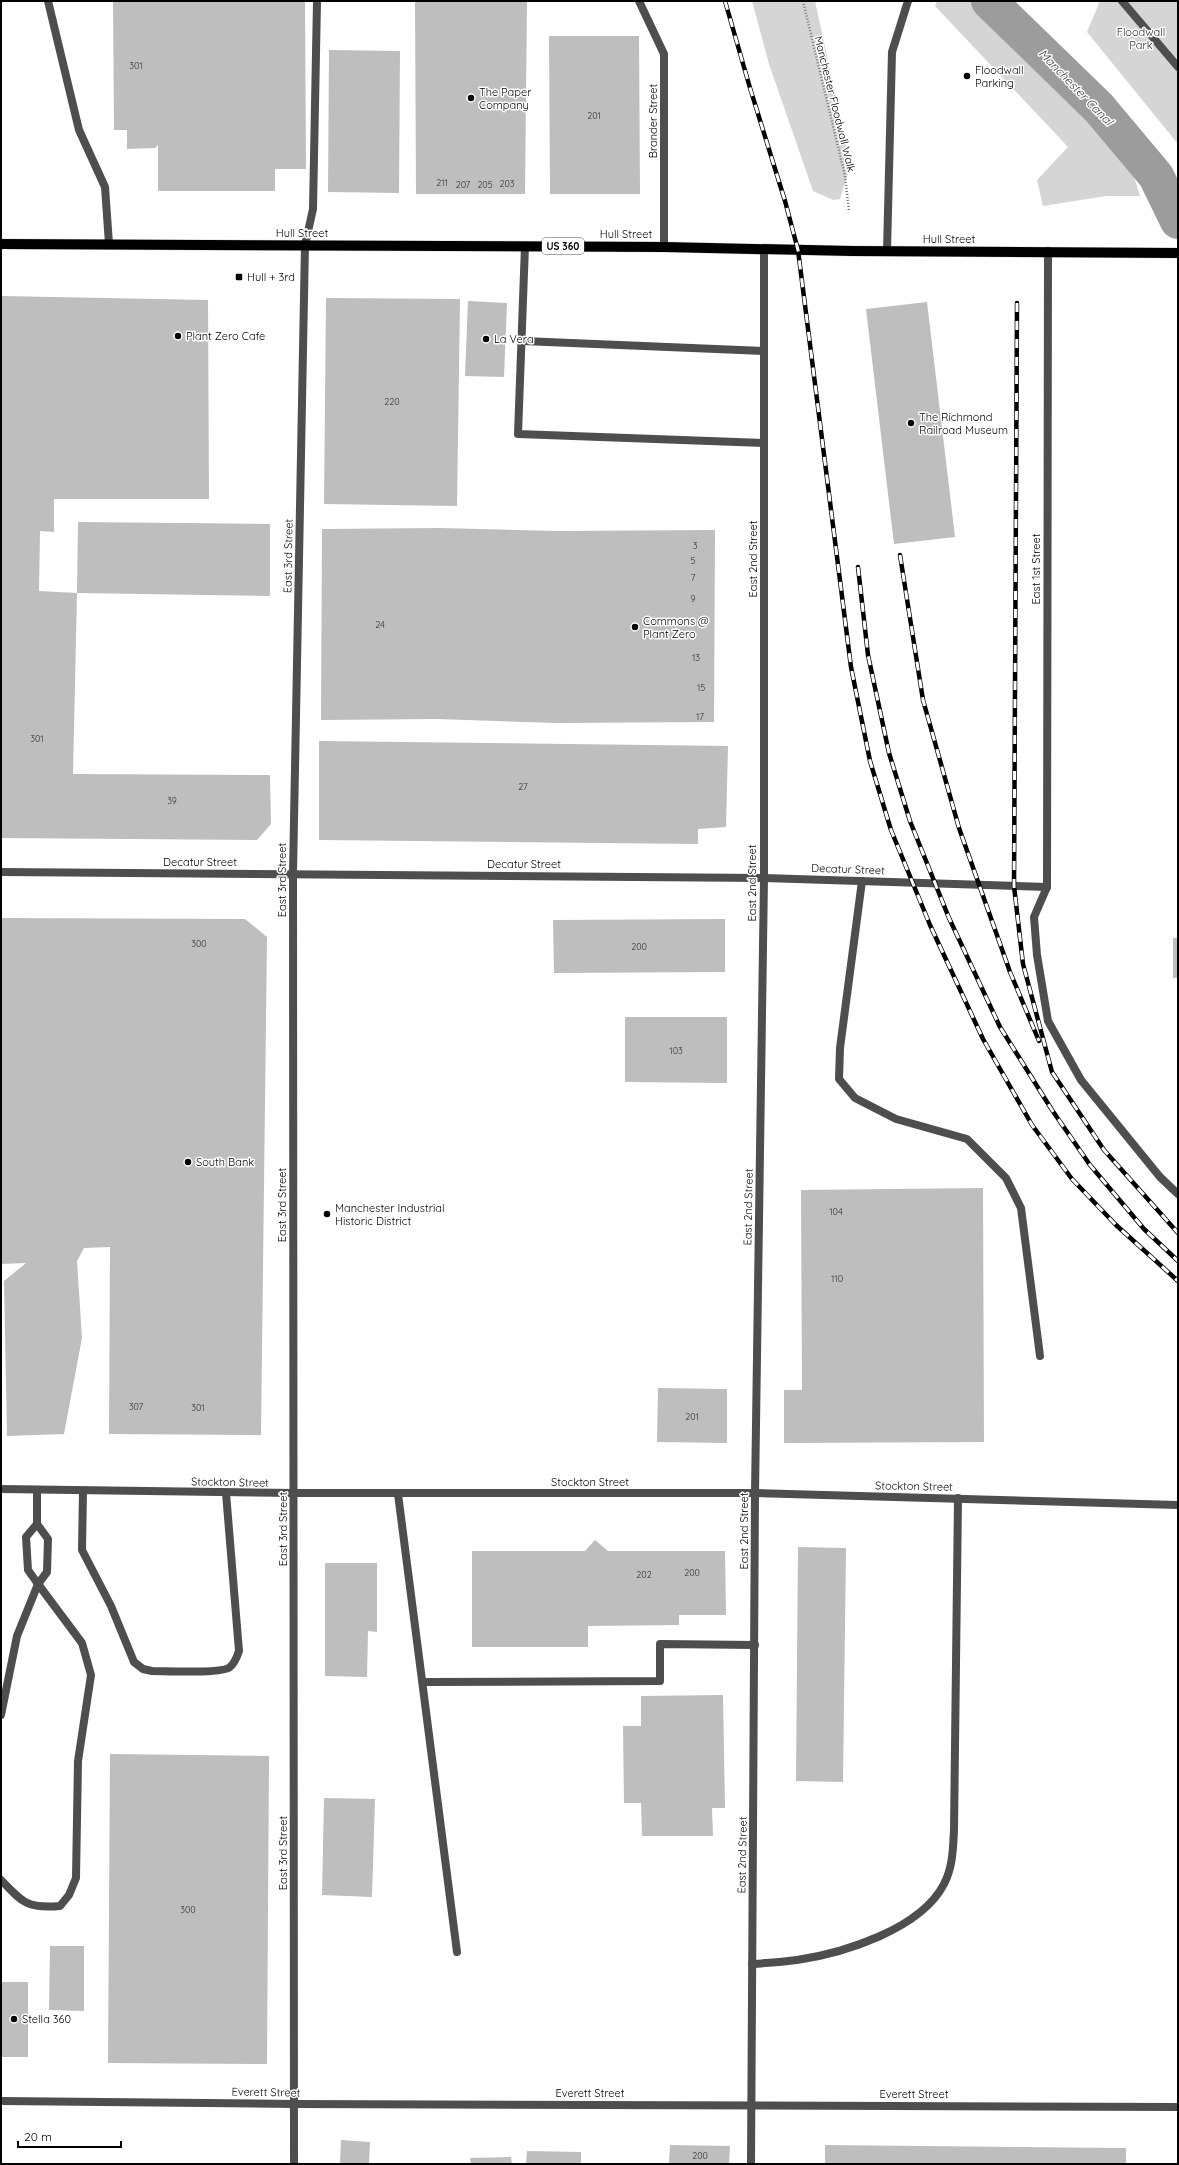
<svg xmlns="http://www.w3.org/2000/svg" width="1179" height="2165" viewBox="0 0 1179 2165" font-family="Quicksand,sans-serif">
<style>
.green{fill:#d5d5d5}
.lines{fill:none;stroke-linecap:round;stroke-linejoin:round}
.canal{stroke:#9c9c9c;stroke-width:36}
.building{fill:#bebebe}
.primary-casing{stroke:#dbdbdb;stroke-width:11}
.path{stroke:#707070;stroke-width:2.5;stroke-dasharray:1 2;stroke-linecap:butt}
.service{stroke:#4e4e4e;stroke-width:8}
.minor{stroke:#4e4e4e;stroke-width:8}
.tertiary{stroke:#4e4e4e;stroke-width:8}
.primary{stroke:#000;stroke-width:10}
.rail-casing{stroke:#000;stroke-width:4.5}
.rail{stroke:#fff;stroke-width:3;stroke-dasharray:9;stroke-linecap:butt}
.poi-dot{fill:#000;stroke:#fff;stroke-width:1.5}
.labels{text-anchor:middle;dominant-baseline:central;stroke-width:3;stroke-linejoin:round;paint-order:stroke}
.number-label{font-size:9px;fill:#303030}
.shield{fill:#fff;stroke:#4c4c4c;stroke-width:1}
.shield-label{font-size:10px;font-weight:bold;fill:#000}
.park-label{font-size:11px;fill:#2c2c2c;stroke:#fff}
.poi-label{font-size:11px;fill:#000;stroke:#fff;text-anchor:start}
.street-label{font-size:11px;fill:#000;stroke:#fff}
.water-label{font-size:12px;font-style:italic;fill:#3d3d3d;stroke:#fff}
</style>
<rect width="100%" height="100%" fill="#fff"/>
<g class="green">
<path d="M752,1H815L848,152V173L840,199L833,200L813,191L769,64Z"/>
<path d="M937,1H978L982,5L1011,33L1046,78L1085,106L1107,126L1126,151L1140,196H1106L1043,206L1037,180L1068,147L935,6Z"/>
<path d="M1100,1H1178V144L1087,32Z"/>
</g>
<g class="lines">
<path class="canal" d="M989,1L1099,108L1156,176L1178,221"/>
</g>
<g class="building">
<path d="M113,1H305L306,169H275V191H158V145L155,148L127,149V130H114Z"/>
<path d="M415,1H527L525,194H416Z"/>
<path d="M549,36H639L640,194H550Z"/>
<path d="M329,50L400,51L399,193L328,192Z"/>
<path d="M1,296L208,300L209,499H54V532L40,531L39,591L77,593L73,774L270,775L271,824L257,840L1,838Z"/>
<path d="M326,298L460,299L457,506L324,504Z"/>
<path d="M468,301L507,303L504,377L465,376Z"/>
<path d="M927,302L955,537L894,544L866,309Z"/>
<path d="M78,522L270,524V596L77,593Z"/>
<path d="M440,528L557,531L715,530L714,722L556,723L437,719L321,720L322,529Z"/>
<path d="M319,741L728,746L726,827L698,829V844L319,840Z"/>
<path d="M1,918L245,919L267,937L261,1435L109,1434L110,1247L84,1248L77,1261L82,1338L64,1434L7,1436L4,1281L26,1263L1,1264Z"/>
<path d="M725,919V972L554,973L553,920Z"/>
<rect x="1173" y="938" width="5" height="40"/>
<path d="M625,1017H727V1083L625,1082Z"/>
<path d="M983,1188L984,1442L784,1443V1390H802L801,1190Z"/>
<path d="M658,1388L727,1389V1443L657,1442Z"/>
<path d="M595,1540L608,1551H725L726,1615H679V1625L588,1626V1647H472V1551H585Z"/>
<path d="M798,1547L846,1548L843,1782L796,1781Z"/>
<path d="M325,1563H377V1632L368,1631L367,1677L325,1676Z"/>
<path d="M723,1695L725,1808H712L713,1836H642L641,1803H624L623,1726H641V1696Z"/>
<path d="M110,1754L269,1756L267,2064L108,2063Z"/>
<path d="M324,1798L375,1799L372,1897L322,1895Z"/>
<path d="M50,1946H84V2011L49,2010Z"/>
<rect x="1" y="1982" width="27" height="75"/>
<path d="M341,2140L370,2142L369,2164H340Z"/>
<path d="M670,2145L730,2146L729,2164H669Z"/>
<path d="M825,2145L1126,2148V2164H825Z"/>
<path d="M527,2151L581,2152V2164H526Z"/>
<path d="M511,2157L512,2164H471L470,2158Z"/>
</g>
<g class="lines">
<g class="primary-casing">
<path id="primary" d="M1,244L664,247L852,251L1178,253"/>
</g>
<path class="path" d="M803,1L845,176L849,211"/>
<g class="service">
<path d="M48,1L79,130L105,187L109,244"/>
<path d="M1122,1L1178,67"/>
<path d="M305,245L313,209L317,1"/>
<path d="M525,246L518,434L764,443"/>
<path d="M887,251L892,52L908,1"/>
<path d="M523,341L764,351"/>
<path d="M862,881L840,1048L839,1079L855,1098L896,1119L967,1139L1006,1178L1021,1208L1040,1356"/>
<path d="M1047,887L1034,917L1037,955L1048,1021L1081,1080L1160,1177L1178,1194"/>
<path d="M37,1490V1524L48,1539L47,1572L38,1584L28,1570L26,1537L37,1524"/>
<path d="M83,1491L82,1550L111,1606L134,1662L143,1669L152,1671C165,1671 223,1674 230,1667C235,1663 237,1657 239,1651L226,1493"/>
<path d="M398,1494L457,1952"/>
<path d="M423,1682L660,1681V1644L755,1645"/>
<path d="M1,1715L17,1636L38,1584"/>
<path d="M1,1880C22,1902 27,1909 60,1906L69,1895L76,1878L78,1761L91,1675L82,1643L38,1584"/>
<path d="M752,1964C767,1963 782,1962 797,1960C844,1953 921,1929 944,1884C953,1867 953,1848 954,1830L958,1498"/>
</g>
<g class="minor">
<path d="M1,872L764,878L1047,887L1048,251"/>
<path d="M1,1489L294,1493H755L1178,1505"/>
<path d="M1,2101L294,2104L1178,2107"/>
<path d="M294,2164L293,873L305,245"/>
<path d="M751,2164L755,1493L764,878V250"/>
</g>
<path class="tertiary" d="M639,1L664,54V247"/>
<use href="#primary" class="primary"/>
<g class="rail-casing">
<g id="rail">
<path d="M725,1L750,88L785,201L798,250L851,667L870,761L891,830L930,925L983,1039L1032,1125L1072,1179L1116,1225L1178,1281"/>
<path d="M1017,303L1014,886L1023,964L1052,1072L1104,1150L1178,1233"/>
<path d="M900,555L923,700L959,828L1010,972L1039,1041"/>
<path d="M858,567L868,655L889,753L910,821L949,918L1000,1027L1052,1110L1090,1165L1144,1229L1178,1261"/>
</g>
</g>
<use href="#rail" class="rail"/>
</g>
<g class="poi-dot">
<circle cx="967" cy="76" r="4"/>
<circle cx="471" cy="98" r="4"/>
<rect x="235" y="273" width="8" height="8" rx="2"/>
<circle cx="178" cy="336" r="4"/>
<circle cx="486" cy="339" r="4"/>
<circle cx="911" cy="423" r="4"/>
<circle cx="635" cy="627" r="4"/>
<circle cx="188" cy="1162" r="4"/>
<circle cx="327" cy="1214" r="4"/>
<circle cx="14" cy="2019" r="4"/>
</g>
<g class="labels">
<g class="number-label">
<text x="136" y="65">301</text>
<text x="594" y="115">201</text>
<text x="442" y="182">211</text>
<text x="507" y="183">203</text>
<text x="463" y="184">207</text>
<text x="485" y="184">205</text>
<text x="392" y="401">220</text>
<text x="695" y="545">3</text>
<text x="693" y="560">5</text>
<text x="693" y="577">7</text>
<text x="693" y="598">9</text>
<text x="380" y="624">24</text>
<text x="696" y="657">13</text>
<text x="701" y="687">15</text>
<text x="700" y="716">17</text>
<text x="37" y="738">301</text>
<text x="523" y="786">27</text>
<text x="172" y="800">39</text>
<text x="199" y="943">300</text>
<text x="639" y="946">200</text>
<text x="676" y="1050">103</text>
<text x="836" y="1211">104</text>
<text x="837" y="1278">110</text>
<text x="136" y="1406">307</text>
<text x="198" y="1407">301</text>
<text x="692" y="1416">201</text>
<text x="692" y="1572">200</text>
<text x="644" y="1574">202</text>
<text x="188" y="1909">300</text>
<text x="700" y="2155">200</text>
</g>
<rect class="shield" x="542" y="238" width="42" height="16" rx="3"/>
<g class="shield-label">
<text x="563" y="246">US 360</text>
</g>
<g class="park-label">
<text x="1141" y="32">Floodwall<tspan x="1141" dy="13">Park</tspan></text>
</g>
<g class="poi-label">
<text x="975" y="70">Floodwall<tspan x="975" dy="13">Parking</tspan></text>
<text x="479" y="92">The Paper<tspan x="479" dy="13">Company</tspan></text>
<text x="247" y="277">Hull + 3rd</text>
<text x="186" y="336">Plant Zero Cafe</text>
<text x="494" y="339">La Vera</text>
<text x="919" y="417">The Richmond<tspan x="919" dy="13">Railroad Museum</tspan></text>
<text x="643" y="621">Commons @<tspan x="643" dy="13">Plant Zero</tspan></text>
<text x="196" y="1162">South Bank</text>
<text x="335" y="1208">Manchester Industrial<tspan x="335" dy="13">Historic District</tspan></text>
<text x="22" y="2019">Stella 360</text>
</g>
<g class="street-label">
<text transform="translate(835 104) rotate(76)">Manchester Floodwall Walk</text>
<text transform="translate(653 121) rotate(-90)">Brander Street</text>
<text x="302" y="233">Hull Street</text>
<text x="626" y="234">Hull Street</text>
<text x="949" y="239">Hull Street</text>
<text transform="translate(288 556) rotate(-89)">East 3rd Street</text>
<text transform="translate(753 559) rotate(-90)">East 2nd Street</text>
<text transform="translate(1036 569) rotate(-90)">East 1st Street</text>
<text x="200" y="862">Decatur Street</text>
<text x="524" y="864">Decatur Street</text>
<text transform="translate(848 869) rotate(2)">Decatur Street</text>
<text transform="translate(282 880) rotate(-90)">East 3rd Street</text>
<text transform="translate(752 883) rotate(-90)">East 2nd Street</text>
<text transform="translate(282 1205) rotate(-90)">East 3rd Street</text>
<text transform="translate(748 1207) rotate(-89)">East 2nd Street</text>
<text transform="translate(230 1482) rotate(1)">Stockton Street</text>
<text x="590" y="1482">Stockton Street</text>
<text transform="translate(914 1486) rotate(1)">Stockton Street</text>
<text transform="translate(283 1529) rotate(-90)">East 3rd Street</text>
<text transform="translate(744 1531) rotate(-90)">East 2nd Street</text>
<text transform="translate(283 1853) rotate(-90)">East 3rd Street</text>
<text transform="translate(742 1855) rotate(-89)">East 2nd Street</text>
<text transform="translate(266 2092) rotate(1)">Everett Street</text>
<text x="590" y="2093">Everett Street</text>
<text x="914" y="2094">Everett Street</text>
</g>
<g class="water-label">
<text transform="translate(1076 87) rotate(46)">Manchester Canal</text>
</g>
</g>
<rect width="1179" height="2165" fill="none" stroke="#000000" stroke-width="4"/>
<path d="M18 2141v6h103v-6" fill="none" stroke="#000000" stroke-width="2"/>
<text x="24" y="2141" font-size="12" fill="#000000" stroke="#ffffff" stroke-width="3" paint-order="stroke">20 m</text>
</svg>
